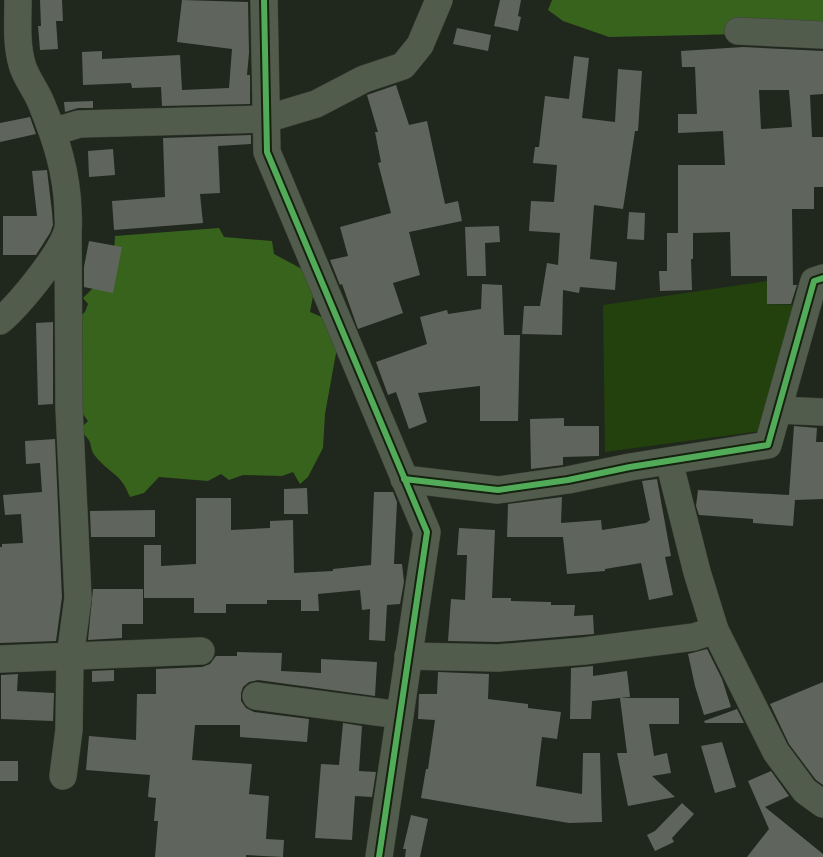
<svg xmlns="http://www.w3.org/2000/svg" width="823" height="857" viewBox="0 0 823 857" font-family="'Fira Sans',sans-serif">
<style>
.green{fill:#22410d}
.water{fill:#38631c}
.building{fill:#5f655c;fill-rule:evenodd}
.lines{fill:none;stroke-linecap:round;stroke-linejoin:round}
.minor-casing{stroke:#3e433b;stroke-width:28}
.minor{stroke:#525c4c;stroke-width:27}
.cycleway-casing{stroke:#162210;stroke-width:10}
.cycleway{stroke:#51ab58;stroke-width:6}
</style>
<rect width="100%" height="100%" fill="#20271d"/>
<path class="green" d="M768,281L767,304L798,305L761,431L605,452L603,305Z"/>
<g class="water">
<path d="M552,0H823V30L743,34L609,37L563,21L548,10Z"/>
<path d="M219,228L224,237L272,241L274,254L302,269L314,291L310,312L324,318L338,342L325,414L323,448L308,477L300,484L293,472L282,476L243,475L229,480L221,474L208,481L159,477L144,493L130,497C120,472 111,475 96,457C87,446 96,443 79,430L88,421L77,406V319L85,312L88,304L83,298L92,289L112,285L115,236Z"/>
</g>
<g class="building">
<path d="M40,0H62L63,21H56L58,49L40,50L38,26H41Z"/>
<path d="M182,0L248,2L249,53L247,75H250V104L162,106L161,87L132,88L131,83L83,85L82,52L102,51V59L180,55L182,90L229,88L232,49L177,42Z"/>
<path d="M500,0H521L518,16L521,17L518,31L494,26Z"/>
<path d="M457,28L491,35L488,51L453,44Z"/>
<path d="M743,47L823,51V94L810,95L812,137H823V187H814V209H792L793,285H797L791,304H767V276H731L730,232L693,233V259H691L692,290L660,291L659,271H667V233H678V165H725L723,131L678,133V114H697L695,67H682L681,51ZM759,90H789L792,127L761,129Z"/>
<path d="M574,56L589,58L582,118L615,122L618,69L642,71L638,131H635L623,209L594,205L590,259L617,262L615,290L580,287L579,293L563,290L562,335L522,334L524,306H540L547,263L558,265L560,233L529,231L531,201L554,202L557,165L533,163L535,147H539L545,96L569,99Z"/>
<path d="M396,85L409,125L427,121L445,204L458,201L462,221L409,232L420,275L393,283L403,313L358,329L342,284L340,285L330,260L348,256L340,227L391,213L378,163L381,162L375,132H378L367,95Z"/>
<path d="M93,101V108H78L65,112L64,102Z"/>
<path d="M30,117L36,134L0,142V123Z"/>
<path d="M251,135V144L218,146L220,193L200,194L203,223L114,230L112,201L165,197L163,138Z"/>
<path d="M113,149L115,175L89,177L88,151Z"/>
<path d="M47,170L52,212L53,225L50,233L36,255H3V216H37L32,171Z"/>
<path d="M629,212L645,213L644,240L627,239Z"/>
<path d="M499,226L500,242L485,243L486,276H467L465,227Z"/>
<path d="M89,241L122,247L113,293L84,287V267Z"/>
<path d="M482,284L502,285L504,335H520L518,421H480V386L418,393L427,422L409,429L396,392L388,395L376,362L427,344L420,317L447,310L448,314L481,309Z"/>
<path d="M53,322V404L38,405L36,323Z"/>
<path d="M564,418V426H599V456L563,457V465L531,469L530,419Z"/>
<path d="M794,426L817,428L816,442H823V499L795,500L793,526L753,523V519L699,515L696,506L698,490L789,495Z"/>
<path d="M55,439L62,597L56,641L0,643V547H2V544L23,543L21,514L5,515L3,495L42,492L40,463L26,464L25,441Z"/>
<path d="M657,479L671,556L665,557L673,595L649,600L641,563L605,569V571L567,574L563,537H507L508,504L562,497L561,523L601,520L602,530L646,523L650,520L642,481Z"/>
<path d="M307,488L308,514H284V489Z"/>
<path d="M374,492H393L397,502L394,564H402L404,582L400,604L387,605L385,641L369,640L370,609L362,610L360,590L318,594L319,611H301V600H267V604H226V613H194V598H144V545H161V566L196,564V498H231V530L270,528V521L293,520L294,573L333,571V569L371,565Z"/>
<path d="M155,510V537H91L90,511Z"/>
<path d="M459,528L495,530L492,598H511V601L551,602V605H575L574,616L593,615L594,634L498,642L448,641L451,599L465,600L467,555H457Z"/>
<path d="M93,589H143V624H122V638L88,640Z"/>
<path d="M707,649L722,679L731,707L704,715L695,686L688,654Z"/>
<path d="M237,652L282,653L281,671L321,673V659L377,662L375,696L258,680L249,682L243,687L241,693V701L246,708L254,712L309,719L307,742L240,737V725H195L192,760L252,764L249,794L269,796L266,839L284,840L283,857L246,855V857H155L158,821H154L156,798L148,797L150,775L86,770L89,736L136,740L137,694H156V669L202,667L210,664L216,656H237Z"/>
<path d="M593,666V676L627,671L630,697L620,698H679V724H649L654,756L667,753L671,773L652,776L675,797L628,806L617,753H627L620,698L592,701L591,719H570L571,668Z"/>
<path d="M114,670V681L92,682V671Z"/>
<path d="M438,672L489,674L488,699L528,704V708L561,712L557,739L542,737L536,786L582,794L583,753H600L602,822L569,823L421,798L426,769H428L435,720L418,719L419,694H437Z"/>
<path d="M18,674L17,691L54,693L53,721L1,719V675Z"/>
<path d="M823,682V785L816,780L789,744L770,704Z"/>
<path d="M737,709L744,723H705L704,721Z"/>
<path d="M343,723L362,726L359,771L376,772L372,797L355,796L352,840L315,838L321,764L339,765Z"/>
<path d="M722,742L736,787L715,793L701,746Z"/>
<rect x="0" y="761" width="18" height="20"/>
<path d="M771,771L789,796L765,807L823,854V857H747L769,829L748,781Z"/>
<path d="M682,803L694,814L672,838L674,842L655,851L647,835L655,831Z"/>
<path d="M411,815L428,819L420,857H405L406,849H403Z"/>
</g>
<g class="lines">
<g class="minor-casing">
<g id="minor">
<path d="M264,0L267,152L427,532L379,857"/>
<path d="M738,31L823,35"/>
<path d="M53,132L79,124L266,119L316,104L364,79L403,66L420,45L439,0"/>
<path d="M0,321C19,305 62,253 68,229C69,224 68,216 68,211C67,173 56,139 42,105C37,91 25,77 22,64C16,43 18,21 18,0"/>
<path d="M778,410L823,412"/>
<path d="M669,461L697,572L715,630L776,752L805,791L823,804"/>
<path d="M404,479L498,490L568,480L630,467L768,445L814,281L823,278"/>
<path d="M408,656L498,658L584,651L694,637L715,630"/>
<path d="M0,659L201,651"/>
<path d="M256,696L400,715"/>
<path d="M63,776L69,730L70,657L78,598L69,407L68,229"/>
</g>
</g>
<use href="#minor" class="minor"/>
<g class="cycleway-casing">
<g id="cycleway">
<path d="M264,0L267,152L427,532L379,857"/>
<path d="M404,479L498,490L568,480L630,467L768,445L814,281L823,278"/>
</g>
</g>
<use href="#cycleway" class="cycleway"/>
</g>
</svg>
